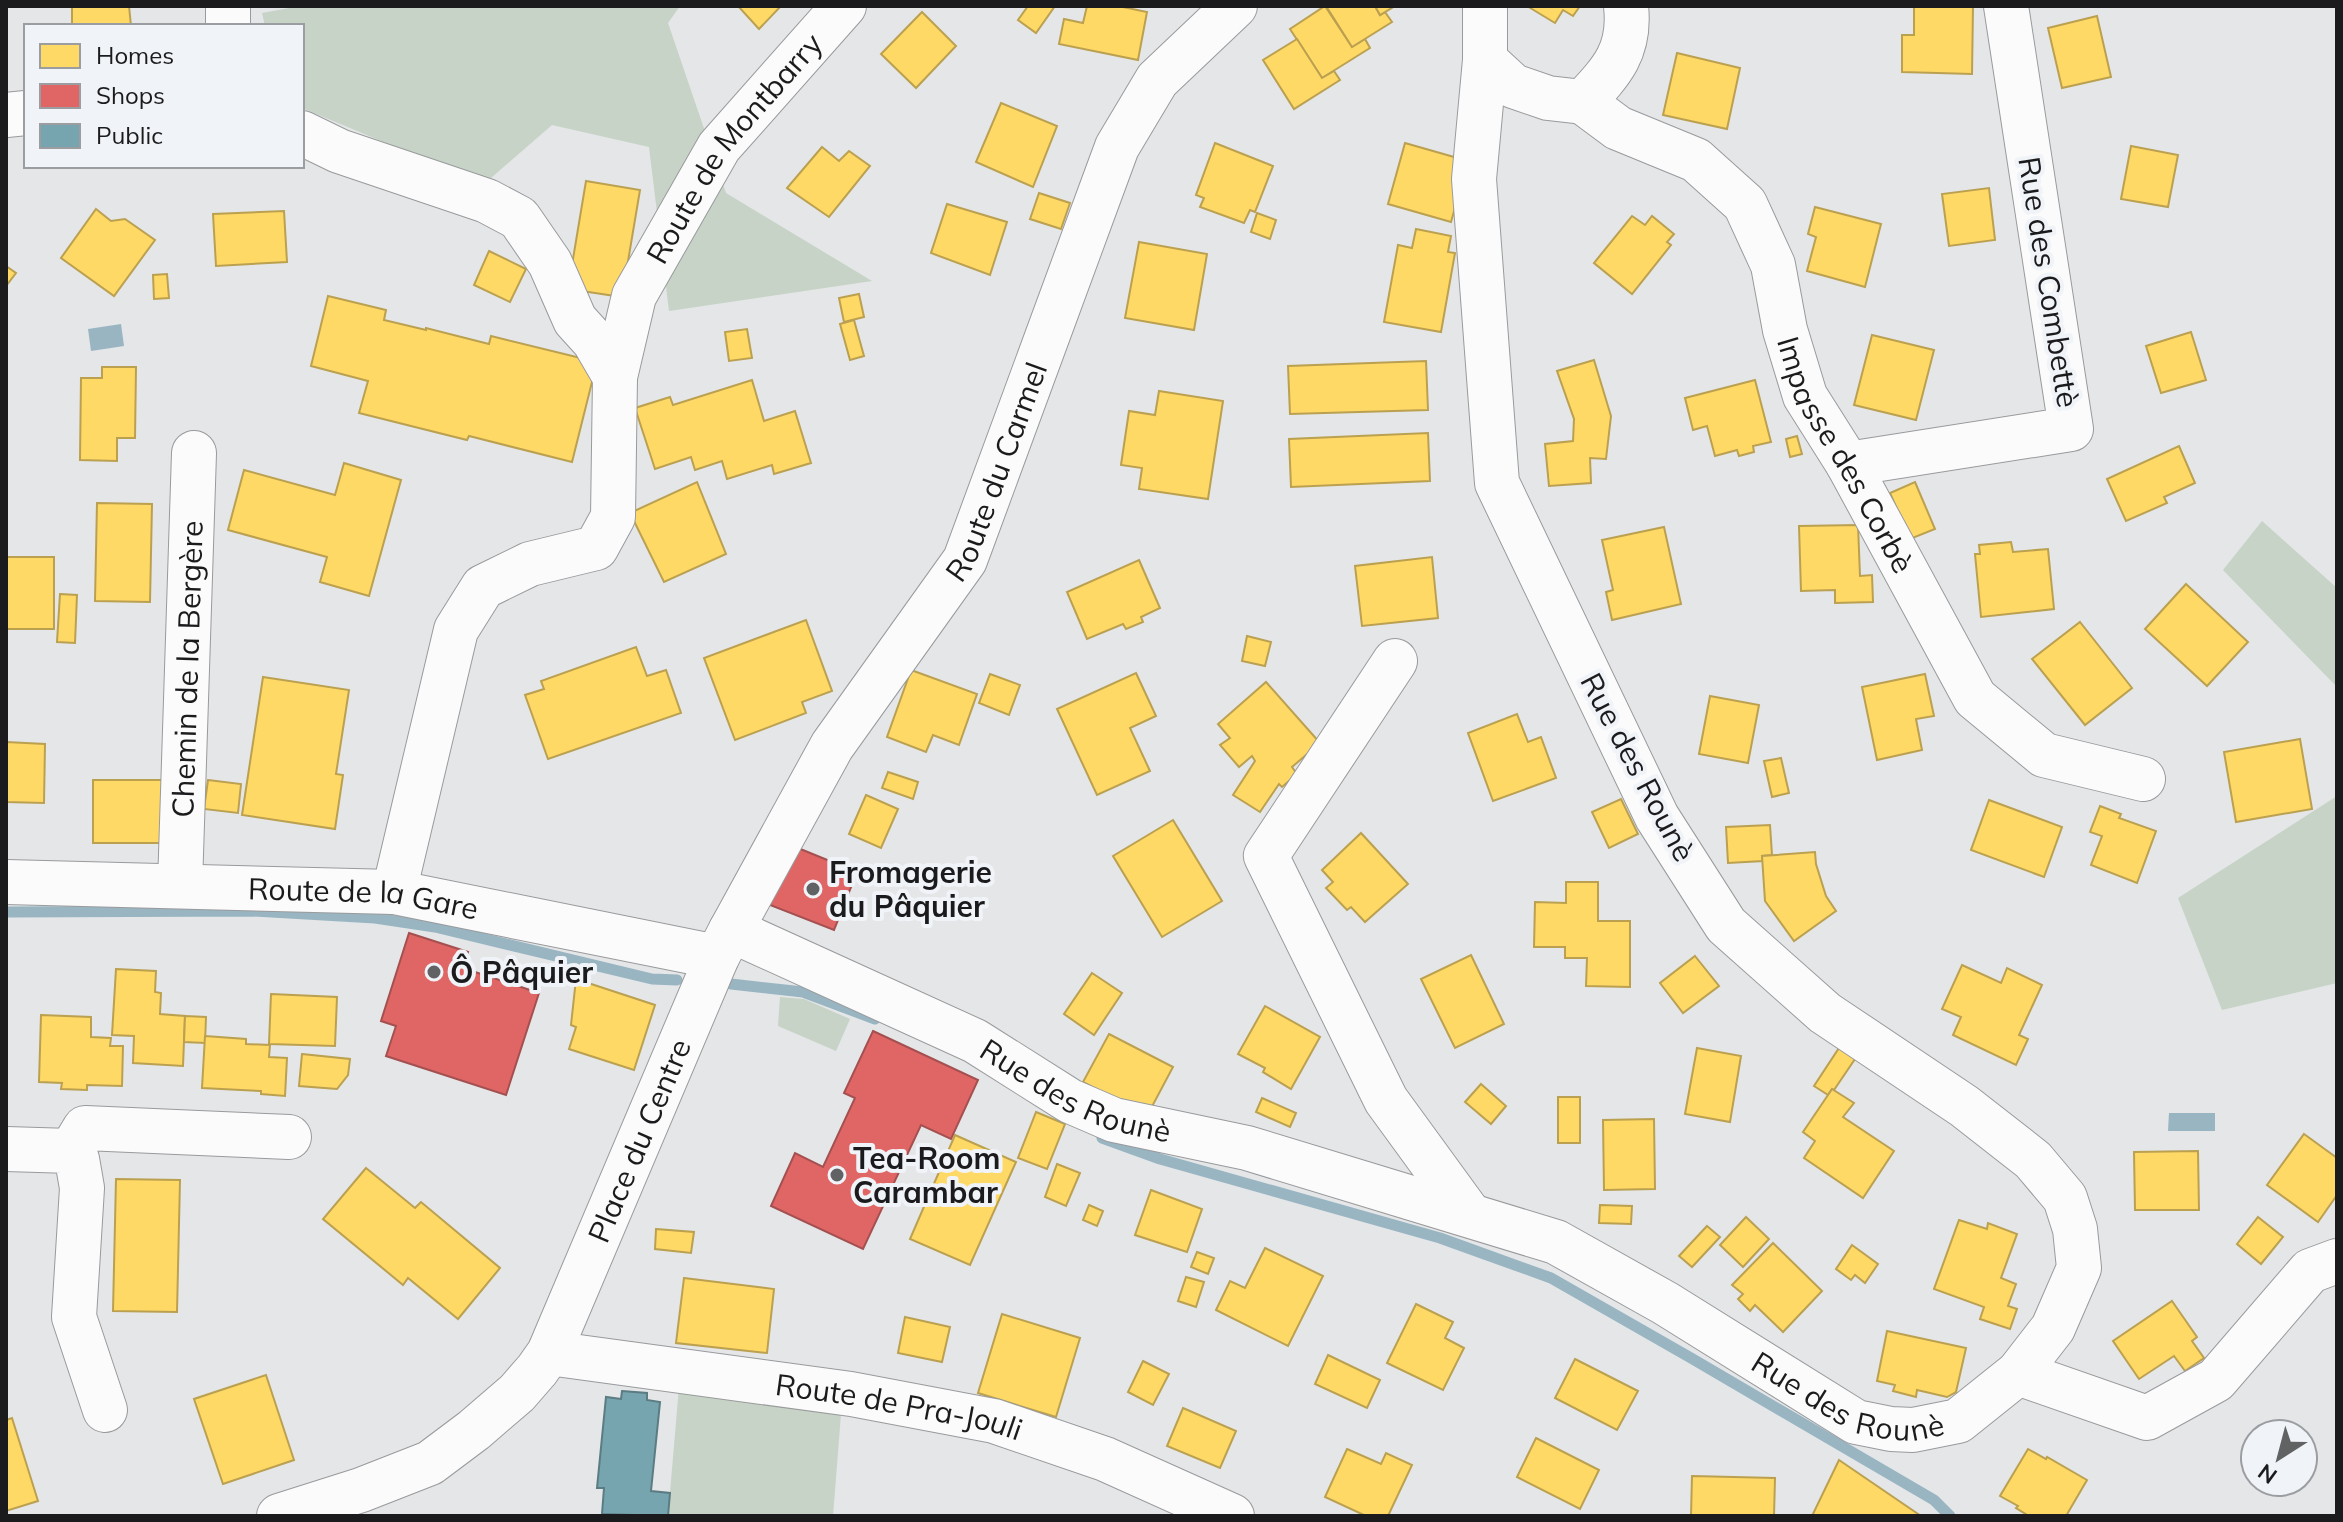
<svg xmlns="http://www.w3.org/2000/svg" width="2343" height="1522" viewBox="0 0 2343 1522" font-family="Mulish,sans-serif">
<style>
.green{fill:#c7d3c6}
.water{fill:#99b5c2}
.homes{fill:#ffd966;stroke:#bba050;stroke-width:2}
.shops{fill:#e06666;stroke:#a55050;stroke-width:2}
.public{fill:#76a5af;stroke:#5b7c83;stroke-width:2}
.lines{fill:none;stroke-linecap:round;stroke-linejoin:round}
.stream{stroke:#99b5c2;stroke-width:11}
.minor-casing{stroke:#999a9c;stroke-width:46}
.minor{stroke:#fbfbfc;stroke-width:44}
.poi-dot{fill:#616264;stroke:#f0f3f7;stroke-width:3}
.labels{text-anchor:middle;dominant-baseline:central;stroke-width:8;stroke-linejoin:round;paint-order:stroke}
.street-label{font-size:30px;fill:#1b1b1d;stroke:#f0f3f7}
.poi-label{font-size:30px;font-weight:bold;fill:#1b1b1d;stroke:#f0f3f7;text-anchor:start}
</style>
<rect width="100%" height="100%" fill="#e4e6e8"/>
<g class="green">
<path d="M300,6H680L668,23L726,193L872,281L669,311L649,147L552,125L484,184L302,108V26H265L262,13Z"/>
<path d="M2262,521L2337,588V687L2223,570Z"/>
<path d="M2337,796V983L2222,1010L2178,898Z"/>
<path d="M780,997L804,999L850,1019L836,1051L778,1026Z"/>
<path d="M679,1387L842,1401L833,1516H668Z"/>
</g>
<g class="water">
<path d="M121,324L124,346L91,351L88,329Z"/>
<path d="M2169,1113H2215V1131H2168Z"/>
</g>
<g class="homes">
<path d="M72,6H129L131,26H63H72Z"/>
<path d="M738,6H781L759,29Z"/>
<path d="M1028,6H1055L1036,33L1018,20Z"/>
<path d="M1087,6H1118L1147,12L1138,60L1059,44L1064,19L1083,23Z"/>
<path d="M1325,6L1352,47L1365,39L1370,48L1322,78L1290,29Z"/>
<path d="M1326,6H1375L1380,15L1385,12L1392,22L1352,47Z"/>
<path d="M1375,6H1395L1380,15Z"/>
<path d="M1527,6H1580L1573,16L1563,10L1555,23Z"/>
<path d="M1914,6H1973L1972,74L1902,72V35H1914Z"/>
<path d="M922,12L956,46L916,88L881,54Z"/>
<path d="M2097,16L2111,77L2062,88L2048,28Z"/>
<path d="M1297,39L1322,78L1334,71L1340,80L1294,109L1263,60Z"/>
<path d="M1677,53L1740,68L1727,129L1663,115Z"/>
<path d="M1001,103L1057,126L1033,187L976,162Z"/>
<path d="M1215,143L1273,166L1255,212L1250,210L1244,223L1200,207L1204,198L1196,195Z"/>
<path d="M1405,143L1468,161L1451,222L1388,204Z"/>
<path d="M2131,146L2178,155L2168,207L2121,199Z"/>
<path d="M822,147L839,161L849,151L870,166L829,217L787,188Z"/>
<path d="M586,181L640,190L622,297L568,289Z"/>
<path d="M1989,188L1995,240L1949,246L1942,194Z"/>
<path d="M1039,193L1070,203L1061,229L1030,219Z"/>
<path d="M947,204L1007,222L990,275L931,253Z"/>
<path d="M1815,207L1881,224L1865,287L1807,271L1816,237L1808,234Z"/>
<path d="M96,209L111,221L125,219L155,240L114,296L61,258Z"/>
<path d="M284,211L287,262L216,266L213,214Z"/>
<path d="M1257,213L1276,220L1270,239L1251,232Z"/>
<path d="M1632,216L1645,225L1652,216L1674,234L1667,242L1671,245L1632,294L1594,263Z"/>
<path d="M1416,229L1451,236L1448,252L1455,253L1441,332L1384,322L1398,245L1412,248Z"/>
<path d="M1139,242L1207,254L1194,330L1125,318Z"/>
<path d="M489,251L526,269L510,302L474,285Z"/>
<path d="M6,266L16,273L6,286Z"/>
<path d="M167,274L169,298L154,299L153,275Z"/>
<path d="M859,294L864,317L844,322L839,298Z"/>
<path d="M328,296L386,310L384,320L426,330V328L489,344L491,336L597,362L572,462L469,436L467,440L359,413L368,381L311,366Z"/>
<path d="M854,320L864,356L850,360L840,324Z"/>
<path d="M747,329L752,358L729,361L725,332Z"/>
<path d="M2191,332L2206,380L2161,393L2146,346Z"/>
<path d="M1872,335L1934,350L1916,420L1854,405Z"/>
<path d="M1594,360L1611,416L1606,459L1590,458L1591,483L1549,486L1545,444L1573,441L1574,419L1557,371Z"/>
<path d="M1426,361L1428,410L1290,414L1288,366Z"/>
<path d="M102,367H136L135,438H117V461L80,460L81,378H102Z"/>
<path d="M752,380L764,421L795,411L811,463L774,474L772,465L727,479L722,461L695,470L691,457L655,469L635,408L670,397L673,405Z"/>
<path d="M1755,380L1771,442L1753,446L1754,452L1739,456L1737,450L1715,456L1707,426L1693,430L1685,398Z"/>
<path d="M1159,391L1223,401L1208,499L1139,489L1142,468L1121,465L1129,411L1155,415Z"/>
<path d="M1428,433L1430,481L1291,487L1289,439Z"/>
<path d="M1797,436L1802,454L1790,457L1786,439Z"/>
<path d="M2179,446L2195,483L2164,497L2167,503L2126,521L2107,479Z"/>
<path d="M344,463L401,480L369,596L320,582L327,557L228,530L244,470L335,495Z"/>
<path d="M697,482L726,554L664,582L630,513Z"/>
<path d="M1915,482L1935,529L1910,539L1890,493Z"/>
<path d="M97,503L152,504L150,602L95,601Z"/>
<path d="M1858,525L1860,576L1872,575L1873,602L1835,603V590L1801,591L1799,526Z"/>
<path d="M1664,527L1681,604L1612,620L1606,592L1613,590L1602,540Z"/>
<path d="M2011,542L2013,552L2048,549L2054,609L1981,617L1975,554H1980L1979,545Z"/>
<rect x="6" y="557" width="48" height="72"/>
<path d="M1432,557L1438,618L1362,626L1355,566Z"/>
<path d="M1139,560L1160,608L1141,617L1143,622L1126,629L1123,624L1087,639L1067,592Z"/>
<path d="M2186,584L2248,642L2207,686L2145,629Z"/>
<path d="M60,594L77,595L75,643L57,642Z"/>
<path d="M806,620L832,691L802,702L806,713L735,740L704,658Z"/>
<path d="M2080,622L2132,688L2085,725L2032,659Z"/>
<path d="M1247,636L1271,642L1265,666L1242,661Z"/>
<path d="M636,647L647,676L666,670L681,713L548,759L525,695L544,689L541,681Z"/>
<path d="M911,670L977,694L959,745L933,735L926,752L887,737Z"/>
<path d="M1136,673L1156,716L1130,728L1150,771L1097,795L1057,709Z"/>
<path d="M990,674L1020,685L1009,715L979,703Z"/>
<path d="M1925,674L1934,716L1916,719L1922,750L1877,760L1862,687Z"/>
<path d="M263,677L349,690L336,774L343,775L335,829L242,815Z"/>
<path d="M1266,682L1320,743L1292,767L1297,774L1282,787L1279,784L1260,812L1233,795L1255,761L1252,756L1239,767L1220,745L1230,738L1218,724Z"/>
<path d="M1710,696L1759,705L1748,763L1699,754Z"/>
<path d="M1517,714L1528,742L1541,737L1556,778L1493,801L1468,733Z"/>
<path d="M2300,739L2312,809L2236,822L2224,752Z"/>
<path d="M6,742L45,744L44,803L6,802Z"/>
<path d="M1781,758L1789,793L1772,797L1764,761Z"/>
<path d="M888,772L918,782L913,799L882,788Z"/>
<rect x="93" y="780" width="69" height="63"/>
<path d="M208,780L241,784L238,813L204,809Z"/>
<path d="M866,795L898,809L881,848L849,834Z"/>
<path d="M1621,799L1638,834L1609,848L1592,812Z"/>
<path d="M1989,800L2062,827L2044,877L1971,850Z"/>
<path d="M2100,806L2121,814L2119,818L2156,831L2137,883L2091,865L2102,836L2090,832Z"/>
<path d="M1173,820L1222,901L1162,937L1113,856Z"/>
<path d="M1770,825L1772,855L1762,856L1763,861L1728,863L1726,827Z"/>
<path d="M1361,833L1408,884L1365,922L1351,907L1347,910L1326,888L1333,882L1322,870Z"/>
<path d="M1815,852L1816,864L1826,896L1836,911L1794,941L1765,901L1762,856Z"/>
<path d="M1566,882H1598V921H1630V987L1586,986L1587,958H1565V947H1534L1535,902L1566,903Z"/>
<path d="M1471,955L1504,1024L1455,1048L1421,979Z"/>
<path d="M1695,956L1719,986L1683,1013L1660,983Z"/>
<path d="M1962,965L2001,983L2007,968L2042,985L2019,1035L2028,1039L2016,1065L1953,1035L1961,1017L1942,1009Z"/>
<path d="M116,969L156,971L155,992L161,993L160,1014L185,1016L183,1066L133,1063L134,1036L112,1035Z"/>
<path d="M1092,973L1122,993L1094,1035L1064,1014Z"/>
<path d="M576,979L655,1005L634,1070L569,1049L576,1027L571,1025Z"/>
<path d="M271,994L337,997L335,1046L269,1044Z"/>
<path d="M1265,1006L1320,1037L1291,1089L1263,1072L1265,1068L1238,1054Z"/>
<path d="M41,1015L91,1017V1037L111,1038L110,1046H123L122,1086L87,1085V1090L61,1089L62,1083L39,1082Z"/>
<path d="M185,1016L206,1017L205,1043L184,1042Z"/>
<path d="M1109,1034L1173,1067L1147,1116L1083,1082Z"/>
<path d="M205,1036L246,1039V1044L270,1045L269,1057L287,1058L285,1096L261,1094V1091L202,1088Z"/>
<path d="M1697,1048L1741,1056L1730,1122L1685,1114Z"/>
<path d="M1839,1048L1855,1059L1834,1090L1832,1089L1828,1095L1814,1086Z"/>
<path d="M302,1054L350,1059L348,1075L337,1089L299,1086Z"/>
<path d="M1481,1084L1506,1106L1491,1124L1465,1102Z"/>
<path d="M1832,1089L1854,1103L1843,1117L1894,1151L1863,1198L1804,1158L1815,1141L1803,1132Z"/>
<rect x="1558" y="1097" width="22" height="46"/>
<path d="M1262,1098L1296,1113L1290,1127L1256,1112Z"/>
<path d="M1036,1112L1065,1124L1047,1169L1018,1158Z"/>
<path d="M1654,1119L1655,1189L1604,1190L1603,1120Z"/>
<path d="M2304,1134L2337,1158V1195L2318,1222L2267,1185Z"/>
<path d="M955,1135L1016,1162L970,1265L910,1239Z"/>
<path d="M2198,1151L2199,1210H2135L2134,1152Z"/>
<path d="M1057,1164L1080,1173L1066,1206L1045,1197Z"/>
<path d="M366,1168L415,1208L421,1202L500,1268L458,1319L408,1278L403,1285L323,1219Z"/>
<path d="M116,1179L180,1180L177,1312L113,1311Z"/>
<path d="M1151,1190L1202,1209L1187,1252L1135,1235Z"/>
<path d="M1089,1205L1103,1211L1097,1226L1083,1220Z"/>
<path d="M1600,1205L1632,1206L1631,1224L1599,1223Z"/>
<path d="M1746,1217L1769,1239L1743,1267L1720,1245Z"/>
<path d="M2258,1217L2283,1237L2261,1264L2237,1244Z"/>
<path d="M1959,1220L1987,1229L1988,1223L2017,1234L2001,1278L2016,1284L2008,1306L2017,1309L2010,1329L1980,1319L1984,1307L1934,1289Z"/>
<path d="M1707,1226L1720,1237L1692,1267L1679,1256Z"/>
<path d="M656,1229L694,1232L691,1253L655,1249Z"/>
<path d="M1773,1243L1822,1291L1783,1332L1755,1305L1750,1311L1738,1299L1743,1294L1732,1285Z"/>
<path d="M1852,1245L1878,1264L1865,1283L1855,1275L1851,1280L1836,1269Z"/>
<path d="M1265,1248L1323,1276L1288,1346L1216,1310L1230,1281L1245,1288Z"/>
<path d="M1197,1252L1214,1258L1208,1274L1191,1267Z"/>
<path d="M1186,1277L1204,1282L1196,1307L1178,1301Z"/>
<path d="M684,1278L774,1289L767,1353L676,1343Z"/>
<path d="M2172,1301L2197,1337L2192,1341L2204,1358L2185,1371L2174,1356L2139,1379L2113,1341Z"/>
<path d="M1416,1304L1453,1322L1445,1338L1464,1348L1443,1390L1387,1363Z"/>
<path d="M1002,1314L1080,1338L1056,1417L978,1393Z"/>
<path d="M905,1317L950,1327L942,1362L898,1353Z"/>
<path d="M1887,1331L1966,1348L1956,1392L1947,1397L1917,1390L1916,1397L1893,1391L1895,1385L1877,1381Z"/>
<path d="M1328,1355L1380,1380L1367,1408L1315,1384Z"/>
<path d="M1575,1359L1638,1391L1617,1430L1555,1398Z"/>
<path d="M1143,1361L1169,1374L1153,1405L1128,1392Z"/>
<path d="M266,1375L294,1460L223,1484L194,1399Z"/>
<path d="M1183,1408L1236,1431L1220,1468L1167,1446Z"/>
<path d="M12,1418L38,1501L6,1511V1420Z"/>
<path d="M1536,1438L1599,1470L1580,1509L1517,1477Z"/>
<path d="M1347,1449L1381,1464L1386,1453L1412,1465L1388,1516H1366L1325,1497Z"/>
<path d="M2028,1449L2046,1459L2047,1457L2087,1480L2066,1516H2029L2016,1508L2018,1506L2000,1496Z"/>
<path d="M1839,1460L1921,1516H1812Z"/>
<path d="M1692,1476L1775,1478L1774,1516H1691Z"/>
</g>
<g class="shops">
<path d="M793,846L857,872L834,930L770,905Z"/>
<path d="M409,933L468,952L463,968L539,993L506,1095L386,1056L396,1026L381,1021Z"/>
<path d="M873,1031L978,1080L951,1139L921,1125L863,1249L771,1206L795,1153L823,1167L855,1098L844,1093Z"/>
</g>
<path class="public" d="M622,1391L647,1393V1400L660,1402L651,1491L670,1493L668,1516L602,1514L604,1488H597L606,1397L621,1399Z"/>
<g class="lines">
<g class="stream">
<path d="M6,912L253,911L375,918L435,927L652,979L677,980"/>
<path d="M731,984L803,992L875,1019"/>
<path d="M1102,1138L1160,1159L1440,1238L1551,1278L1691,1358L1934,1500L1950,1516"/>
</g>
<g class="minor-casing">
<g id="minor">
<path d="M228,6V26"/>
<path d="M1485,6V60L1513,86L1548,98L1583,102C1612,71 1631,51 1626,6"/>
<path id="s1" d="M1583,102L1618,128L1696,160L1745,204L1773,265L1785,330L1805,396L1848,464L1975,698L2044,755L2143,779"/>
<path d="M6,115L26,113"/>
<path d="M302,133L339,151L487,201L519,218L550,263L575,320L594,341L615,377"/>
<path d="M1848,464L2071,429L2006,6"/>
<path d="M1395,661L1266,856L1386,1100L1469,1214"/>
<path id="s2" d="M6,882L394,892L717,957"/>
<path id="s3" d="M180,885L194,453"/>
<path id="s4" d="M394,892L456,630L483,587L530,564L596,548L613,517L615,377L634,296L719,147L844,6"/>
<path id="s5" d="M731,930L975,1041L1070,1101L1114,1120L1247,1148L1556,1242L1665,1303L1856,1422L1891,1429L1913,1430L1958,1421L2018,1373L2053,1328L2079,1268L2075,1229L2065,1198L2033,1160L1964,1106L1825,1013L1726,925L1657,817L1497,483L1474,179L1485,60"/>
<path d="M6,1149L71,1151L77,1159L82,1188L74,1317L105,1410"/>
<path d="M71,1151L85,1128L289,1137"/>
<path id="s6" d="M549,1353L851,1394L994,1421L1105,1459L1232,1516"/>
<path d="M2018,1373L2147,1418L2216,1380L2310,1271L2337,1261"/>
<path id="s7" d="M279,1516L361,1490L430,1463L474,1430L517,1393L537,1370L549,1353L717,957L731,930L832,746L965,560L1117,147L1157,80L1235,6"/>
</g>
</g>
<use href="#minor" class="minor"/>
</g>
<g class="poi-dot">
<circle cx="813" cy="889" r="8"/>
<circle cx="434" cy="972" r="8"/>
<circle cx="837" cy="1175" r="8"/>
</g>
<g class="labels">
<g class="street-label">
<text stroke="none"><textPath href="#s4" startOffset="878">Route de Montbarry</textPath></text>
<text transform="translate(2049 282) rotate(81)">Rue des Combettè</text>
<text stroke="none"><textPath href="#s1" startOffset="466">Impasse des Corbè</textPath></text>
<text stroke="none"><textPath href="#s7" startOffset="1316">Route du Carmel</textPath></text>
<text stroke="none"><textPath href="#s3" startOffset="216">Chemin de la Bergère</textPath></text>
<text transform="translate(1638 767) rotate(62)">Rue des Rounè</text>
<text stroke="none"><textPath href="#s2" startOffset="358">Route de la Gare</textPath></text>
<text stroke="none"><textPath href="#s5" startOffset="382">Rue des Rounè</textPath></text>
<text stroke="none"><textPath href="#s7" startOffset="554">Place du Centre</textPath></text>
<text stroke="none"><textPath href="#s5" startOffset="1222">Rue des Rounè</textPath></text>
<text stroke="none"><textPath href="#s6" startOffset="354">Route de Pra-Jouli</textPath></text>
</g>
<g class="poi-label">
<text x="829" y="872">Fromagerie<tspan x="829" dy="34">du Pâquier</tspan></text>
<text x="450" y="972">Ô Pâquier</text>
<text x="853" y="1158">Tea-Room<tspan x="853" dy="34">Carambar</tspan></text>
</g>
</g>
<rect width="2343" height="1522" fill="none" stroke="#1b1b1d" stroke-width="16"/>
<rect x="24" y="24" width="280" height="144" fill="#f0f3f7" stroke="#9b9da0" stroke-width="2"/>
<rect x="40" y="44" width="40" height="24" fill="#ffd966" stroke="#9b9da0" stroke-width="2"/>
<text x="96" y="64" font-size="24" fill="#1b1b1d">Homes</text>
<rect x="40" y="84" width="40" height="24" fill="#e06666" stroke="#9b9da0" stroke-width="2"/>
<text x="96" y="104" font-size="24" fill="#1b1b1d">Shops</text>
<rect x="40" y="124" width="40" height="24" fill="#76a5af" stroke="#9b9da0" stroke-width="2"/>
<text x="96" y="144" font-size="24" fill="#1b1b1d">Public</text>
<g transform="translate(2279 1458) rotate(216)"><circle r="38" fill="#f0f3f7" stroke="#9b9da0" stroke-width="2"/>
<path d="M0-6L14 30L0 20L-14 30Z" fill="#616264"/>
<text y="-12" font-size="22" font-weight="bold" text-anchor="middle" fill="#1b1b1d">N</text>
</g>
</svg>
